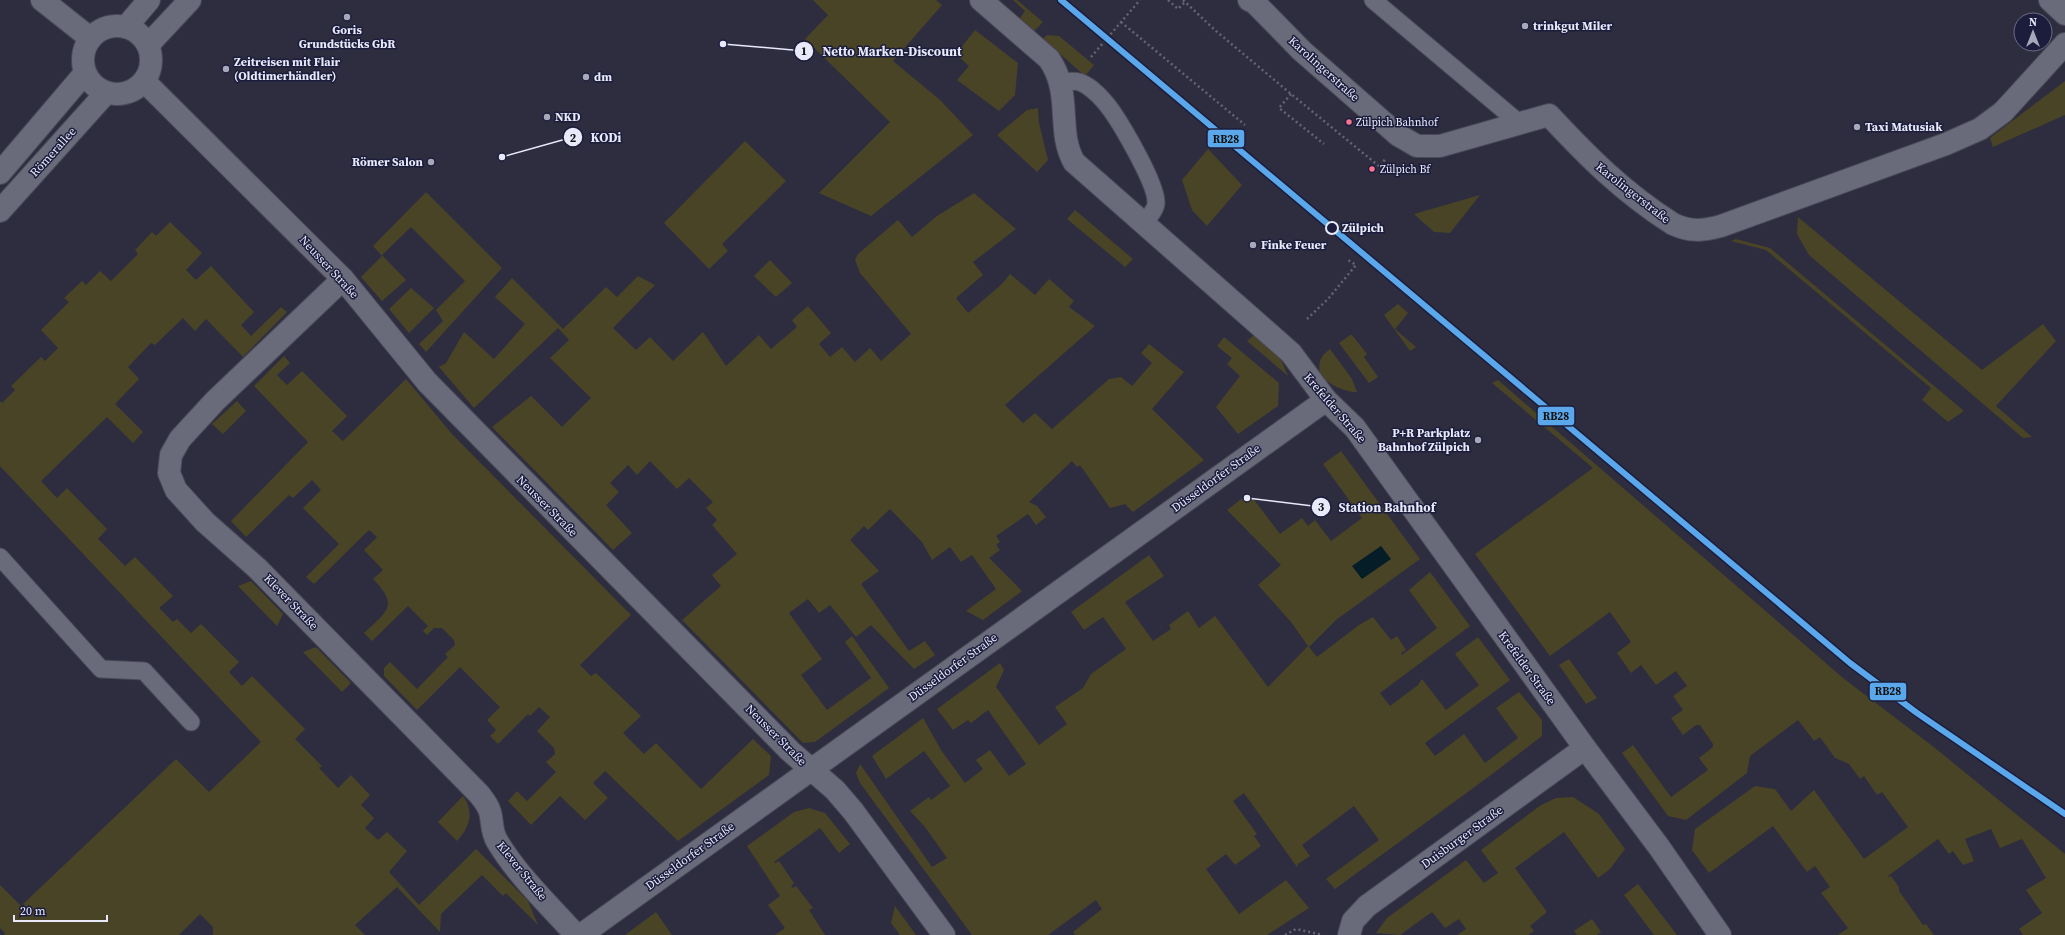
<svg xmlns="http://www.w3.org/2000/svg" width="2065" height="935" viewBox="0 0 2065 935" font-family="'Source Serif 4',serif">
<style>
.green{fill:#494426}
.water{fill:#051d26}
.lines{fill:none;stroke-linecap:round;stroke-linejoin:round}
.lane-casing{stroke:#494958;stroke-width:19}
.street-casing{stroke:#494958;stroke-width:24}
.secondary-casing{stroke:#494958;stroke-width:24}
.path{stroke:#646472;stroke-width:2.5;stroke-dasharray:2 3;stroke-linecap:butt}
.lane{stroke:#6a6b7a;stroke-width:17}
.street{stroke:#6a6b7a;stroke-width:22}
.secondary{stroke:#6a6b7a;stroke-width:22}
.rail-1-casing{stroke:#1c1c3c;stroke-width:9}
.rail-1{stroke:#5aa8eb;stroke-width:6}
.poi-dot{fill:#a7a8b9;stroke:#1c1c3c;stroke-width:1.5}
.bus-dot{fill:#fc738d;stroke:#1c1c3c;stroke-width:1.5}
.stop-dot{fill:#1c1c3c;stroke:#e8eafb;stroke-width:2}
.labels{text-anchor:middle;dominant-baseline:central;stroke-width:3;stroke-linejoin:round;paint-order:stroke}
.bus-label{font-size:11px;fill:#e8eafb;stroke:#1c1c3c;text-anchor:start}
.poi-label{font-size:12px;font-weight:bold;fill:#e8eafb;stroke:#1c1c3c;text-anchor:start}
.street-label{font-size:12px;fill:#e8eafb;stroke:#1c1c3c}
.stop-label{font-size:12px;font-weight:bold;fill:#e8eafb;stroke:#1c1c3c;text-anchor:start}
.leader{fill:none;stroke:#e8eafb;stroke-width:1.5}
.callout-dot{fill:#e8eafb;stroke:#1c1c3c;stroke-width:1.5}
.mark-label{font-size:12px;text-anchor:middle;font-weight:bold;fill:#111}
.callout-label{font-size:13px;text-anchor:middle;font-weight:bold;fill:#e8eafb;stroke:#1c1c3c;stroke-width:3;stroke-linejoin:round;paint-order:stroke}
.line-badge{stroke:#1c1c3c;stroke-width:1.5}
.pale-badge-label{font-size:11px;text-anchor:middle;font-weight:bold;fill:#111}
</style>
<rect width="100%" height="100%" fill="#2d2d3f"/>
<g class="green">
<path d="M813,0H936L942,5L893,61L940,100L973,135L871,216L819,193L890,122L805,39L828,15Z"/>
<path d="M1013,0H1017L1043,22L1034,31L1020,18L1025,11Z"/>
<path d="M975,30L1018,63L1015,95L999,111L957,80L969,66L956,54Z"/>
<path d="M1047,35L1059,36L1094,65L1085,76L1043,39Z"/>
<path d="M2065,81V115L1993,147L1990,138Z"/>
<path d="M1038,108L1039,123L1048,160L1037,172L997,135L1027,110Z"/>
<path d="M745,141L786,181L722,244L728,251L709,269L664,223Z"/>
<path d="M1208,149L1242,185L1207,226L1192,210L1182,180Z"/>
<path d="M426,192L502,268L426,352L419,344L443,321L436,310L465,281L411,227L382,255L406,280L382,301L361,277L382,256L373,246Z"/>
<path d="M974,193L1016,229L973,262L983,275L956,298L968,313L1002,284L1010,274L1035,295L1049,279L1074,301L1069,307L1095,326L1005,405L1023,423L1035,413L1052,429L1109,379L1121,377L1132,386L1152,363L1141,353L1149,344L1184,372L1152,409L1204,460L1133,512L1125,504L1110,508L1080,465L1077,467L1072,461L1029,502L1037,506L1046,517L1036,525L1028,514L996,536L1000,542L996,545L1000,550L989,558L1022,591L983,620L966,611L996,589L972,555L961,562L950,547L932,560L922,542L890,509L868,530L864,526L850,540L879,571L861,584L909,651L925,641L935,655L914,669L871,625L856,637L830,605L819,613L808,599L789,613L822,659L801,675L827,710L871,678L845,642L852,636L889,688L815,742L803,743L682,620L721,586L712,575L737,554L712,525L717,520L706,508L713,502L689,478L677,489L650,461L637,475L628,465L610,483L619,492L606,505L632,533L613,550L492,427L531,396L562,427L591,398L550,358L569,340L558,328L474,408L439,367L446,363L464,332L494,359L525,324L495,297L512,278L563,329L606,287L617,297L638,276L655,285L613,328L636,350L650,337L673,361L703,332L726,366L759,335L771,349L797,327L792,320L808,306L831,333L819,344L830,357L842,347L855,362L870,348L881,361L911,334L860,273L855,260L858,254L898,220L912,237L937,216Z"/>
<path d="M1480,195L1450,233L1434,232L1414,214Z"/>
<path d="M1075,210L1133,259L1125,267L1067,219Z"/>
<path d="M1798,217L1982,370L2043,324L2056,341L1996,406L2032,437L2023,438L1809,255L1797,234Z"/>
<path d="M170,222L202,253L186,270L196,280L211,266L254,312L241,325L251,336L281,307L287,312L243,357L206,319L195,331L183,318L155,345L151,343L128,367L139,379L115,404L143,432L133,443L107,417L41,481L57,498L67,488L107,529L98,539L125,566L135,557L173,596L159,608L173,622L177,619L191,633L201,624L239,662L229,672L242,686L252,676L305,729L295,739L322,766L319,768L338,788L351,775L370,795L361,805L374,818L365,828L378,840L387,832L407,851L389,872L419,905L476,849L528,901L538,925L506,893L503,896L482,875L441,914L440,932L397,887L355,925L365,935H213V927L200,914L179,935H4L5,933L0,928V885L21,906L176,759L209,792L261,742L0,466V401L2,403L15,390L11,386L41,357L45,361L58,348L41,330L69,302L64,298L82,281L86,285L100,271L111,281L138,254L135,250L152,232L156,236Z"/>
<path d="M1736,239L1770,248L1964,411L1948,422L1922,400L1931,388L1766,250L1731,241Z"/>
<path d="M770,260L792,283L776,297L754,276Z"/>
<path d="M411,288L434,308L409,333L389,309Z"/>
<path d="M1398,304L1408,313L1395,329L1416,347L1410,351L1384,315Z"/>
<path d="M1254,335L1281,360L1288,376L1247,341Z"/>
<path d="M1350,335H1352L1367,354L1364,357L1378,377L1369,383L1339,343Z"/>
<path d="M1224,337L1279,383L1278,406L1238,434L1216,407L1240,376L1227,364L1232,358L1217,346Z"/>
<path d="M1330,349L1352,379L1357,392C1344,392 1327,384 1320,374C1318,363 1320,356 1330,349Z"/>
<path d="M284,356L290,363L277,375L287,385L302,371L347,416L332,431L343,441L406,379L452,434L631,615L580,665L591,676L596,673L641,716L623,733L644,754L656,743L701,789L753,739L771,756L769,775L678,841L605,771L593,783L608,798L585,820L560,796L531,825L508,801L517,791L527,801L556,772L546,762L555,754L554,748L537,731L550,717L539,707L530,716L528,714L498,744L490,736L496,730L487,720L500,707L460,667L417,710L384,676V668L390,662L417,689L448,657L445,654L455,645L454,640L442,628H434L427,635L423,631L428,626L408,606L372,641L364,633C386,612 400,606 373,579L383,570L364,550L377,537L369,530L314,584L306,577L339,544L303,508L321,490L312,480L293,498L289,495L246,537L231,521L308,442L254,386Z"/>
<path d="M1498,380L1843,678L1935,748L2065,854V935H2023L2019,929L2042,913L2026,890L2046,878L2022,839L2000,848L1991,829L1965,839L1974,861L1963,865L1953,851L1949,854L1938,839L1888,876L1889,877L1891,876L1899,887V891L1923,925L1926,924L1934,935H1838L1848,928L1821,893L1830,887L1815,866L1807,872L1773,826L1709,873L1692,850L1695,829L1755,786L1775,789L1791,811L1814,790L1864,859L1908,827L1882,792L1877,795L1864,776L1860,779L1849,764L1835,758L1820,737L1814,741L1798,720L1750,756L1747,773L1686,820L1668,816L1622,753L1633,745L1671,797L1708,770L1699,758L1713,747V744L1700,725H1696L1683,735L1671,718L1683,710L1673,696L1687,686L1676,671L1656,685L1641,665L1631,673L1617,653L1631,642L1610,612L1550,656L1475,554L1593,468L1492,383Z"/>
<path d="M237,401L246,411L223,434L212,424Z"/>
<path d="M1341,451L1420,559L1336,620L1309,647L1317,657L1359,625L1373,617L1391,640L1397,636L1406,650L1401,653L1402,655L1437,628L1409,590L1430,572L1470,626L1380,693L1390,706L1418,685L1422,679L1446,710L1479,685L1455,654L1478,637L1510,680L1425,743L1435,756L1464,734L1485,763L1518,738L1496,708L1519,692L1542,720V736L1491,775L1335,889L1326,879L1379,840L1354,806L1302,845L1310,856L1298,864L1297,867L1244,793L1233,801L1257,834L1254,836L1261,846L1235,865L1226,854L1206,869L1239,914L1286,880L1309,908L1267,935H1075L1073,932L1102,909L1096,900L1048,935H972L860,783L856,773L860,764L932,867L947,858L925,827L910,811L929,797L931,800L950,786L924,751L886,779L872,756L923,718L941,750L965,783L983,769L976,760L990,750L1009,776L1026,764L988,710L971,723L968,720L953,730L937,709L1000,663L1004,670L996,687L1039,745L1067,724L1055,707L1083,688L1091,674L1126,649L1103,617L1084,630L1071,612L1149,555L1164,576L1125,602L1153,641L1171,629L1169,625L1188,611L1199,628L1215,616L1268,687L1308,646L1291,622L1258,585L1281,565L1227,510L1249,493L1280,534L1302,518L1308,526L1315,520L1331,541L1362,518L1323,464Z"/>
<path d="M251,581L283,614L277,626L238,586Z"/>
<path d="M316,647L351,683L342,692L303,652Z"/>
<path d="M1569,659L1597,698L1586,704L1559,665Z"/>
<path d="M463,796C475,813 469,828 457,841L438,822Z"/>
<path d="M1573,797L1599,814L1625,849L1610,869L1598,878L1564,832L1515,868L1547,912L1530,926L1534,931L1528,935H1457L1466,929L1459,919L1445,928L1432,912L1400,935L1376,933L1387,918L1466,860L1484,883L1498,873L1481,850L1541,805L1556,798Z"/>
<path d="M809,808L825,813L850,844L839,853L820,828L774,862L775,863L779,861L794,883L791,886L793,888L796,886L813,908L809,910L825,935H775L785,928L768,905L780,896L747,846L794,812Z"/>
<path d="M1638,884L1677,935H1654L1624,895Z"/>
<path d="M895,906L916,935H900L891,923Z"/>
<path d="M656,912L672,935H625Z"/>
<path d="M1592,919L1601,932L1597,935H1577L1574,931Z"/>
</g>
<path class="water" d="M1381,546L1391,559L1362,579L1352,566Z"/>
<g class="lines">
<g class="lane-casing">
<g id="lane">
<path d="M1373,0L1518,122"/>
<path d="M1060,82C1066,82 1073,80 1079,82C1087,84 1098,94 1103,100C1117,115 1157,184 1156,203C1156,209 1148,218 1144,224"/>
<path d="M0,557L101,669L144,671L191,722"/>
</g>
</g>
<g class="street-casing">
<g id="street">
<path d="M42,0L90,38"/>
<path d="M981,0L1049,59C1073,94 1056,130 1074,162L1291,353L1326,400L1355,428L1585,748L1659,847L1720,935"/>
<path d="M1249,0L1254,2L1302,51L1398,135L1417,146H1440L1549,115C1588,157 1624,193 1673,224C1690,232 1703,231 1721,226L1946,144L1980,129L2003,112L2065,44"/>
<path d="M2050,0L2065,14"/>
<path d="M144,81L343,279L427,382L790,751L835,790L853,811L944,935"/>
<path d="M343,279L215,401L180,439L171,455L169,473L176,490L205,522L257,568L479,794C483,799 488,805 490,812C493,823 491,831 497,841C518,876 549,905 576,935"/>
<path d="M581,935L1326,400"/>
<path d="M1349,935L1353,921L1367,906L1585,748"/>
</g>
</g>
<g class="secondary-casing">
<g id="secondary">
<circle cx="117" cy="60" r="34"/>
<path d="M126,27L149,0"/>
<path d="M148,45L190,0"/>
<path d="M0,173L85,73"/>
<path d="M0,211L106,93"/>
</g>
</g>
<g class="path">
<path d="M1168,0L1178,9L1185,2"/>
<path d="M1183,0L1216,31L1291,94L1380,167L1385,159"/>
<path d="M1121,22L1245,125"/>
<path d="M1091,57L1140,0"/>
<path d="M1291,94L1279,108L1324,144"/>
<path d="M1307,319L1328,299L1356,265L1348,260"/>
<path d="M1285,935L1296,929L1323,935"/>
</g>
<use href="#lane" class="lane"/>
<use href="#street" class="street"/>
<use href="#secondary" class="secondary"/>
<g class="rail-1-casing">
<path id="rail-1" d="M1061,0L1850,663L1917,713L2065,814"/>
</g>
<use href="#rail-1" class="rail-1"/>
</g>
<g class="poi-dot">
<circle cx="347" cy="17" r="4"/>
<circle cx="1525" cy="26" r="4"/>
<circle cx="226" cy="69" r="4"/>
<circle cx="586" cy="77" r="4"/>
<circle cx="547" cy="117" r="4"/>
<circle cx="1857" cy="127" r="4"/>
<circle cx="431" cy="162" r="4"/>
<circle cx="1253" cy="245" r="4"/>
<circle cx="1478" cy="440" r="4"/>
</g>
<g class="bus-dot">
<circle cx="1349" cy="122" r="3.5"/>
<circle cx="1372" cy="169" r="3.5"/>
</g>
<circle class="stop-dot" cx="1332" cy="228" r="6"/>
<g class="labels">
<g class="bus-label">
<text x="1356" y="122">Zülpich Bahnhof</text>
<text x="1380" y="169">Zülpich Bf</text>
</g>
<g class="poi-label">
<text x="1533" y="26">trinkgut Miler</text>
<text x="347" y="30" text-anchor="middle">Goris<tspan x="347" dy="14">Grundstücks GbR</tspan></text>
<text x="234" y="62">Zeitreisen mit Flair<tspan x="234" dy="14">(Oldtimerhändler)</tspan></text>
<text x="594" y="77">dm</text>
<text x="555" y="117">NKD</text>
<text x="1865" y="127">Taxi Matusiak</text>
<text x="423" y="162" text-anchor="end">Römer Salon</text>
<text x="1261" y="245">Finke Feuer</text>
<text x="1470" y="433" text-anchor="end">P+R Parkplatz<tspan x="1470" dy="14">Bahnhof Zülpich</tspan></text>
</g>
<g class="street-label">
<text transform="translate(1324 69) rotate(42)">Karolingerstraße</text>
<text transform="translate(53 152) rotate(-48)">Römerallee</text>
<text transform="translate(1633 193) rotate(38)">Karolingerstraße</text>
<text transform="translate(329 267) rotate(47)">Neusser Straße</text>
<text transform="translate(1335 408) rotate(49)">Krefelder Straße</text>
<text transform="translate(1216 478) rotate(-36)">Düsseldorfer Straße</text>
<text transform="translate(547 506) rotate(45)">Neusser Straße</text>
<text transform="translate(291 602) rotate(46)">Klever Straße</text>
<text transform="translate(953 667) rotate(-36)">Düsseldorfer Straße</text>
<text transform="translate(1527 668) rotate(54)">Krefelder Straße</text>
<text transform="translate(776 735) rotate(45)">Neusser Straße</text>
<text transform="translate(1462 837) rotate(-36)">Duisburger Straße</text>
<text transform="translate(690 856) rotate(-36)">Düsseldorfer Straße</text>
<text transform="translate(522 871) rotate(51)">Klever Straße</text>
</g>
<g class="stop-label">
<text x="1342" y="228">Zülpich</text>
</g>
</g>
<path class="leader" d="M723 44L804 51M502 157L573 137M1247 498L1321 507"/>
<g class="callout-dot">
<circle cx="723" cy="44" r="4"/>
<circle cx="502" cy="157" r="4"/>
<circle cx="1247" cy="498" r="4"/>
<circle cx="804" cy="51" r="10"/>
<circle cx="573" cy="137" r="10"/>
<circle cx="1321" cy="507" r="10"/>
</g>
<g class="mark-label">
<text x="804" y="55">1</text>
<text x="573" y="142">2</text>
<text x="1321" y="511">3</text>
</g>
<g class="callout-label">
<text x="892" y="56">Netto Marken-Discount</text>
<text x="606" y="142">KODi</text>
<text x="1387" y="512">Station Bahnhof</text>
</g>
<g class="line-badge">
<rect x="1207" y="129" width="38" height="19" rx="4" fill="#5aa8eb"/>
<rect x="1537" y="406" width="38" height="20" rx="4" fill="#5aa8eb"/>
<rect x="1869" y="682" width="38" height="19" rx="4" fill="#5aa8eb"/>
</g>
<g class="pale-badge-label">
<text x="1226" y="143">RB28</text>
<text x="1556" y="420">RB28</text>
<text x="1888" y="695">RB28</text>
</g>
<g transform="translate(2033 32)"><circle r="19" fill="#1c1c3c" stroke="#6e6e88"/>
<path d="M0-3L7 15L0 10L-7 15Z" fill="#a7a8b9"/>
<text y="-6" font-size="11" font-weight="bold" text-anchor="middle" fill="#e8eafb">N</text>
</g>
<path d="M14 915v6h93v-6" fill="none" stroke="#e8eafb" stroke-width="2"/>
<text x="20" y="915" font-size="12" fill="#e8eafb" stroke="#1c1c3c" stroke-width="3" paint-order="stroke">20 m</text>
</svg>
